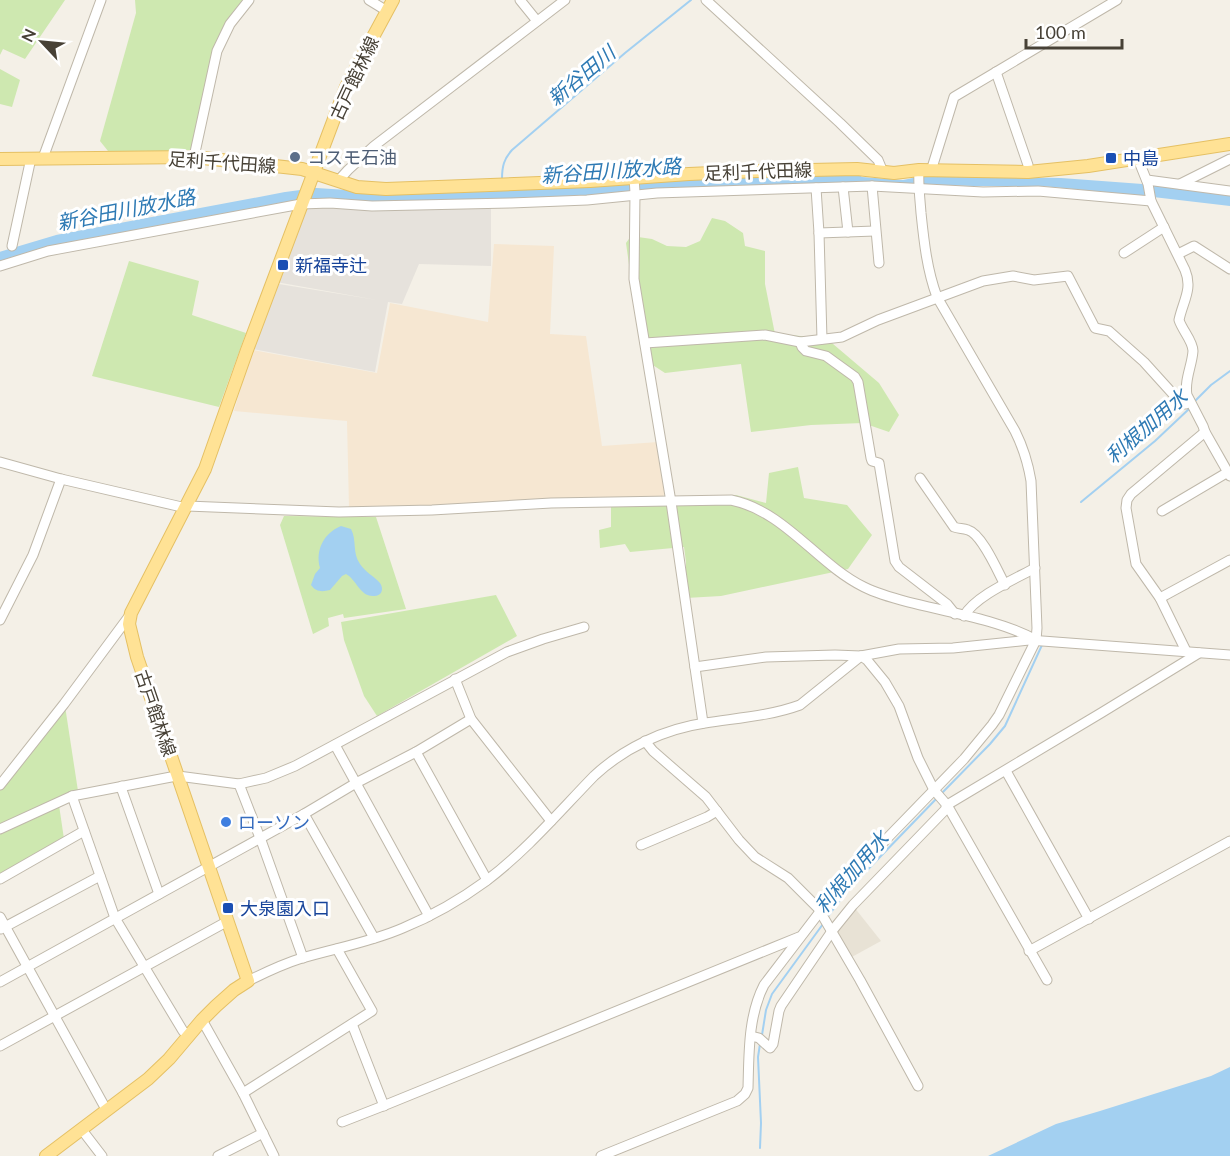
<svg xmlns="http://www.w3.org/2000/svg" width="1230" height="1156" viewBox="0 0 1230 1156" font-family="Lato,'Noto Sans JP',sans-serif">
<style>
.residential{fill:#e8e2d5}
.commercial{fill:#f6e7d2}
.industrial{fill:#e6e2dc}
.green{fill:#cee8b0}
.water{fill:#a3d0f1}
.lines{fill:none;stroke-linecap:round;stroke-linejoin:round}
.stream{stroke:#a3d0f1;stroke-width:2}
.river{stroke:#a3d0f1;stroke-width:12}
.minor-casing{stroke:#bfb8aa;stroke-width:11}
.major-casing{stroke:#e5c064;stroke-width:14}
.minor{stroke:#fff;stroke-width:9}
.major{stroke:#ffe295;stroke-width:12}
.service-dot{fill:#5c6f8a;stroke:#fff;stroke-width:2}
.transit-dot{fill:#1a4fb4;stroke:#fff;stroke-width:2}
.shop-dot{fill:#3f7fe0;stroke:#fff;stroke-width:2}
.labels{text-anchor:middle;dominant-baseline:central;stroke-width:6;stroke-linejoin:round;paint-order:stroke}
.street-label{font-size:18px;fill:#474136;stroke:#fff}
.service-label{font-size:18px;fill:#4e5e75;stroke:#fff;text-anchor:start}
.transit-label{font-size:18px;fill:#164399;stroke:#fff;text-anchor:start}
.shop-label{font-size:18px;fill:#366cbe;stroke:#fff;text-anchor:start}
.water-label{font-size:20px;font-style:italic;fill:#2e7ab4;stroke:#fff}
</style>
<rect width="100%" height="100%" fill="#f4f0e7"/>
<path class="residential" d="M854,907L881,941L850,958L835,931Z"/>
<path class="commercial" d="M494,244L554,246L550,334L586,336L602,446L658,442L666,492L660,500L349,508L347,421L234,411L252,350L377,373L390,303L488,322Z"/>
<path class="industrial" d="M306,206L491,207V266L419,264L402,304L388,302L375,372L253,349L279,284L377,300L276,282Z"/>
<g class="green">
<path d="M0,0H65L25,59L3,49L0,55Z"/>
<path d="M135,0H246L216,57L196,149L190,151H108L100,141L136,13Z"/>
<path d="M0,69L20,80L12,107L0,104Z"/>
<path d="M712,218L725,221L743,233L745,246L765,251V284L775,334L826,338L879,383L899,415L889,432L863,423L811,425L751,432L741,364L665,373L642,358L626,243L631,236L652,239L667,246L686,247L700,241Z"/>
<path d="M129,261L199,281L192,315L246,333L219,407L92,376Z"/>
<path d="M798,467L804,498L847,505L872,535L848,569L721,596L686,598V562L684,547L630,552L625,544L600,548L599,530L611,527V504L661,503L736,495L766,503L769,473Z"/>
<path d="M284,516L376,517L406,609L344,618L343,614L328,618L329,626L313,634L280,525Z"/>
<path d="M496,595L517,636L377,716L364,696L344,640L341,622Z"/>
<path d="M65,706L78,791L0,827V789Z"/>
<path d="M59,805L64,839L0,879V830Z"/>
</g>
<g class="water">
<path d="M857,173L862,177L903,180L923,176L1061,178L1156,185L1230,196V206L1136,195L1042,186H973L908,184H832L833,174Z"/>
<path d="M341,526L351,529C357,540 352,553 360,564C365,572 374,576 380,583C384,589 382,596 374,596C360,597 357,580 346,574L342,576L330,590C322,592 316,592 311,585L315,574L320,568C315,550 324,533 341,526Z"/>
<path d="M1230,1067V1156H988L1056,1124L1100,1111L1211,1076Z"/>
</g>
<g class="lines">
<g class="stream">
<path d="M502,179C502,166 504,159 512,150L625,53L691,0"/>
<path d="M1193,403L1211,385L1230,371"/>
<path d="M1081,502L1155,441L1190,408"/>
<path d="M942,793L990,744L1005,726L1042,645"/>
<path d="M826,919L847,891L938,797"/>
<path d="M762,1035L766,1010L772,994L823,924"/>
<path d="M760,1148L761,1123L758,1057L760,1044"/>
</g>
<path class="river" d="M0,258L57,241L286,198L316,194L378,198L526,195L629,187L846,179"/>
<g class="minor-casing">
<g id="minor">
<path d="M369,0L387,11"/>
<path d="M520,0L537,21"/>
<path d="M706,0L840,123L878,160L883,172"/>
<path d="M996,72L1028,165V172"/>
<path d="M194,157L217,51L230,24L249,0"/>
<path d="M43,158L101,0"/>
<path d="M1138,159L1148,184L1151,201L1185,270C1193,289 1183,301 1179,320C1182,330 1193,341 1193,351C1192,366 1184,380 1187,395L1203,426L1205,432L1230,476"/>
<path d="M931,171L954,97L1117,0"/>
<path d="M634,177L635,193L634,279L671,502L703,723"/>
<path d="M1147,180L1230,191"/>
<path d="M338,181L348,170L374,146L565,0"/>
<path d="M1180,184L1230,159"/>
<path d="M872,186L879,263"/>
<path d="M843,187L848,232"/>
<path d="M816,188L819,233L822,339"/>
<path d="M819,233L875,231"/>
<path d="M12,246L31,158"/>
<path d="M1124,253L1164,227"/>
<path d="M1178,254L1194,246L1230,269"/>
<path d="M0,266L48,251L301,204L330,203L372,206L511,203L587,200L657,193L872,186L983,192L1038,191L1151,201"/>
<path d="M800,342L802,347L806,351L826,356L855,377L858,382L871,458L872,461L879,463L895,561L899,567L947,604L955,614"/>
<path d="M645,343L765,335L800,342L842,337L878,320L983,281L1013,276L1034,280L1068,276L1095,328L1109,331L1144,362L1182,404H1186L1189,402"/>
<path d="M0,462L61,479L186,508"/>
<path d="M920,478L954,527C959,529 963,528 968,530C982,534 998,572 1005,585"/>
<path d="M187,506L339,512L432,510L551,503L731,500C785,511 817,564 864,587C878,594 893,598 908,602C948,612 1000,620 1036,640"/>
<path d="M1162,511L1228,472"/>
<path d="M1160,598L1230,560"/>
<path d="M964,616C975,596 1015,579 1035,568"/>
<path d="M0,620L33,555L61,479"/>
<path d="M1186,651L1160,598L1136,564L1126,508L1127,500L1131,494L1205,432"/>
<path d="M861,656L867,660L885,682L899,706L918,758L934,790L947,805L1047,980"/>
<path d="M695,667L766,657L835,655L861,656L899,649L953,648L1029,640L1230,655"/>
<path d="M455,679L471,719L551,821"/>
<path d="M645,741L653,751L706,797L739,840L755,857L788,878L818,908L860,980L918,1086"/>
<path d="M335,745L429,916"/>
<path d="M416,752L487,880"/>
<path d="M1006,771L1089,919"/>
<path d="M239,784L262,843L303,958"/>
<path d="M0,785L64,704L130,615"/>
<path d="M122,786V790L159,894"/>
<path d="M72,796L115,918L183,1031L189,1036"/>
<path d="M304,814L374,938"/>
<path d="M0,829L72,796L171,777L178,776L239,784L266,778L295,766L507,652L543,639L584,627"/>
<path d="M641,845L707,817L717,811"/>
<path d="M0,879L84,831"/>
<path d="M0,917L107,1111"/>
<path d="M1,929L100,876"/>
<path d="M1029,951L1230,841"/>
<path d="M248,981C266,972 283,964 302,958C336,948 371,942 403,928C432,916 460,900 486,881C526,851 559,812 594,776C624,748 664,729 705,723C737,718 770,716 800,705L861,656"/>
<path d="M0,982L304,814L356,783L416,752L471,719"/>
<path d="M202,1020L243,1093L274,1156"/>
<path d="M352,1024L384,1106"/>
<path d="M751,1036L759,1038L770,1048L773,1044L779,1011L781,1006L832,931L853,905L945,810L947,805L1101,713L1199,653"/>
<path d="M0,1046L228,921"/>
<path d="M243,1093L372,1011L337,949"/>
<path d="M342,1122L388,1104L799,937"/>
<path d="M82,1130L102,1156"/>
<path d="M218,1156L263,1133"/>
<path d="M601,1156L737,1101L745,1094L748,1088C749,1054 748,1016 764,985L835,892L964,759L992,725L999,715L1036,640L1037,628L1031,481C1028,463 1023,447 1015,431L937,297C927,270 924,242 921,213C920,199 918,184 919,170"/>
</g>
</g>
<g class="major-casing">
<g id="major">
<path d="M0,159L194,157L302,169L357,187L386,189L590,181L689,174L757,171L857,169L894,173L919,170L1028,172L1088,166L1230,144"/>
<path d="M46,1156L148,1079L169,1059L202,1020L216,1006L234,990L248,981L137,657L129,624L131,613L205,469L247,350L346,87L393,0"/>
</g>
</g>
<use href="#minor" class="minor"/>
<use href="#major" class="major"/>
</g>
<circle class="service-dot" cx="295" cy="157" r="6"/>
<g class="transit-dot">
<rect x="1105" y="152" width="12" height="12" rx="3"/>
<rect x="277" y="259" width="12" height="12" rx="3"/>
<rect x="222" y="902" width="12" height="12" rx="3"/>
</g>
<circle class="shop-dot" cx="226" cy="822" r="6"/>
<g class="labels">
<g class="street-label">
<text transform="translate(354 78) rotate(-65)">古戸館林線</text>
<text transform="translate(222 162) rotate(4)">足利千代田線</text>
<text transform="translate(758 171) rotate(-2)">足利千代田線</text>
<text transform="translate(156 713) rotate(71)">古戸館林線</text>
</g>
<g class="service-label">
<text x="307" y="157">コスモ石油</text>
</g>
<g class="transit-label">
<text x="1123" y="158">中島</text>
<text x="295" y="265">新福寺辻</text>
<text x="240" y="908">大泉園入口</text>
</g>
<g class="shop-label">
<text x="238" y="822">ローソン</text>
</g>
<g class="water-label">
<text transform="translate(581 75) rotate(-40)">新谷田川</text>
<text transform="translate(611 170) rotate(-4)">新谷田川放水路</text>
<text transform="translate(126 209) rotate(-11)">新谷田川放水路</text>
<text transform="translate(1146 426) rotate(-41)">利根加用水</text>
<text transform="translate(851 872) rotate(-49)">利根加用水</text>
</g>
</g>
<g transform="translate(42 42) rotate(296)" stroke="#ffffff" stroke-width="4.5" paint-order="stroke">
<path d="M0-4.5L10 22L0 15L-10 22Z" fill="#474136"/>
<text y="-9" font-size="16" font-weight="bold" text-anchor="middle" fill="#474136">N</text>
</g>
<path d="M1026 39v9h96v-9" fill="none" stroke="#474136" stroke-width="3"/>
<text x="1035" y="39" font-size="18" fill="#474136" stroke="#ffffff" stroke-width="4.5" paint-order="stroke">100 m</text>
</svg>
